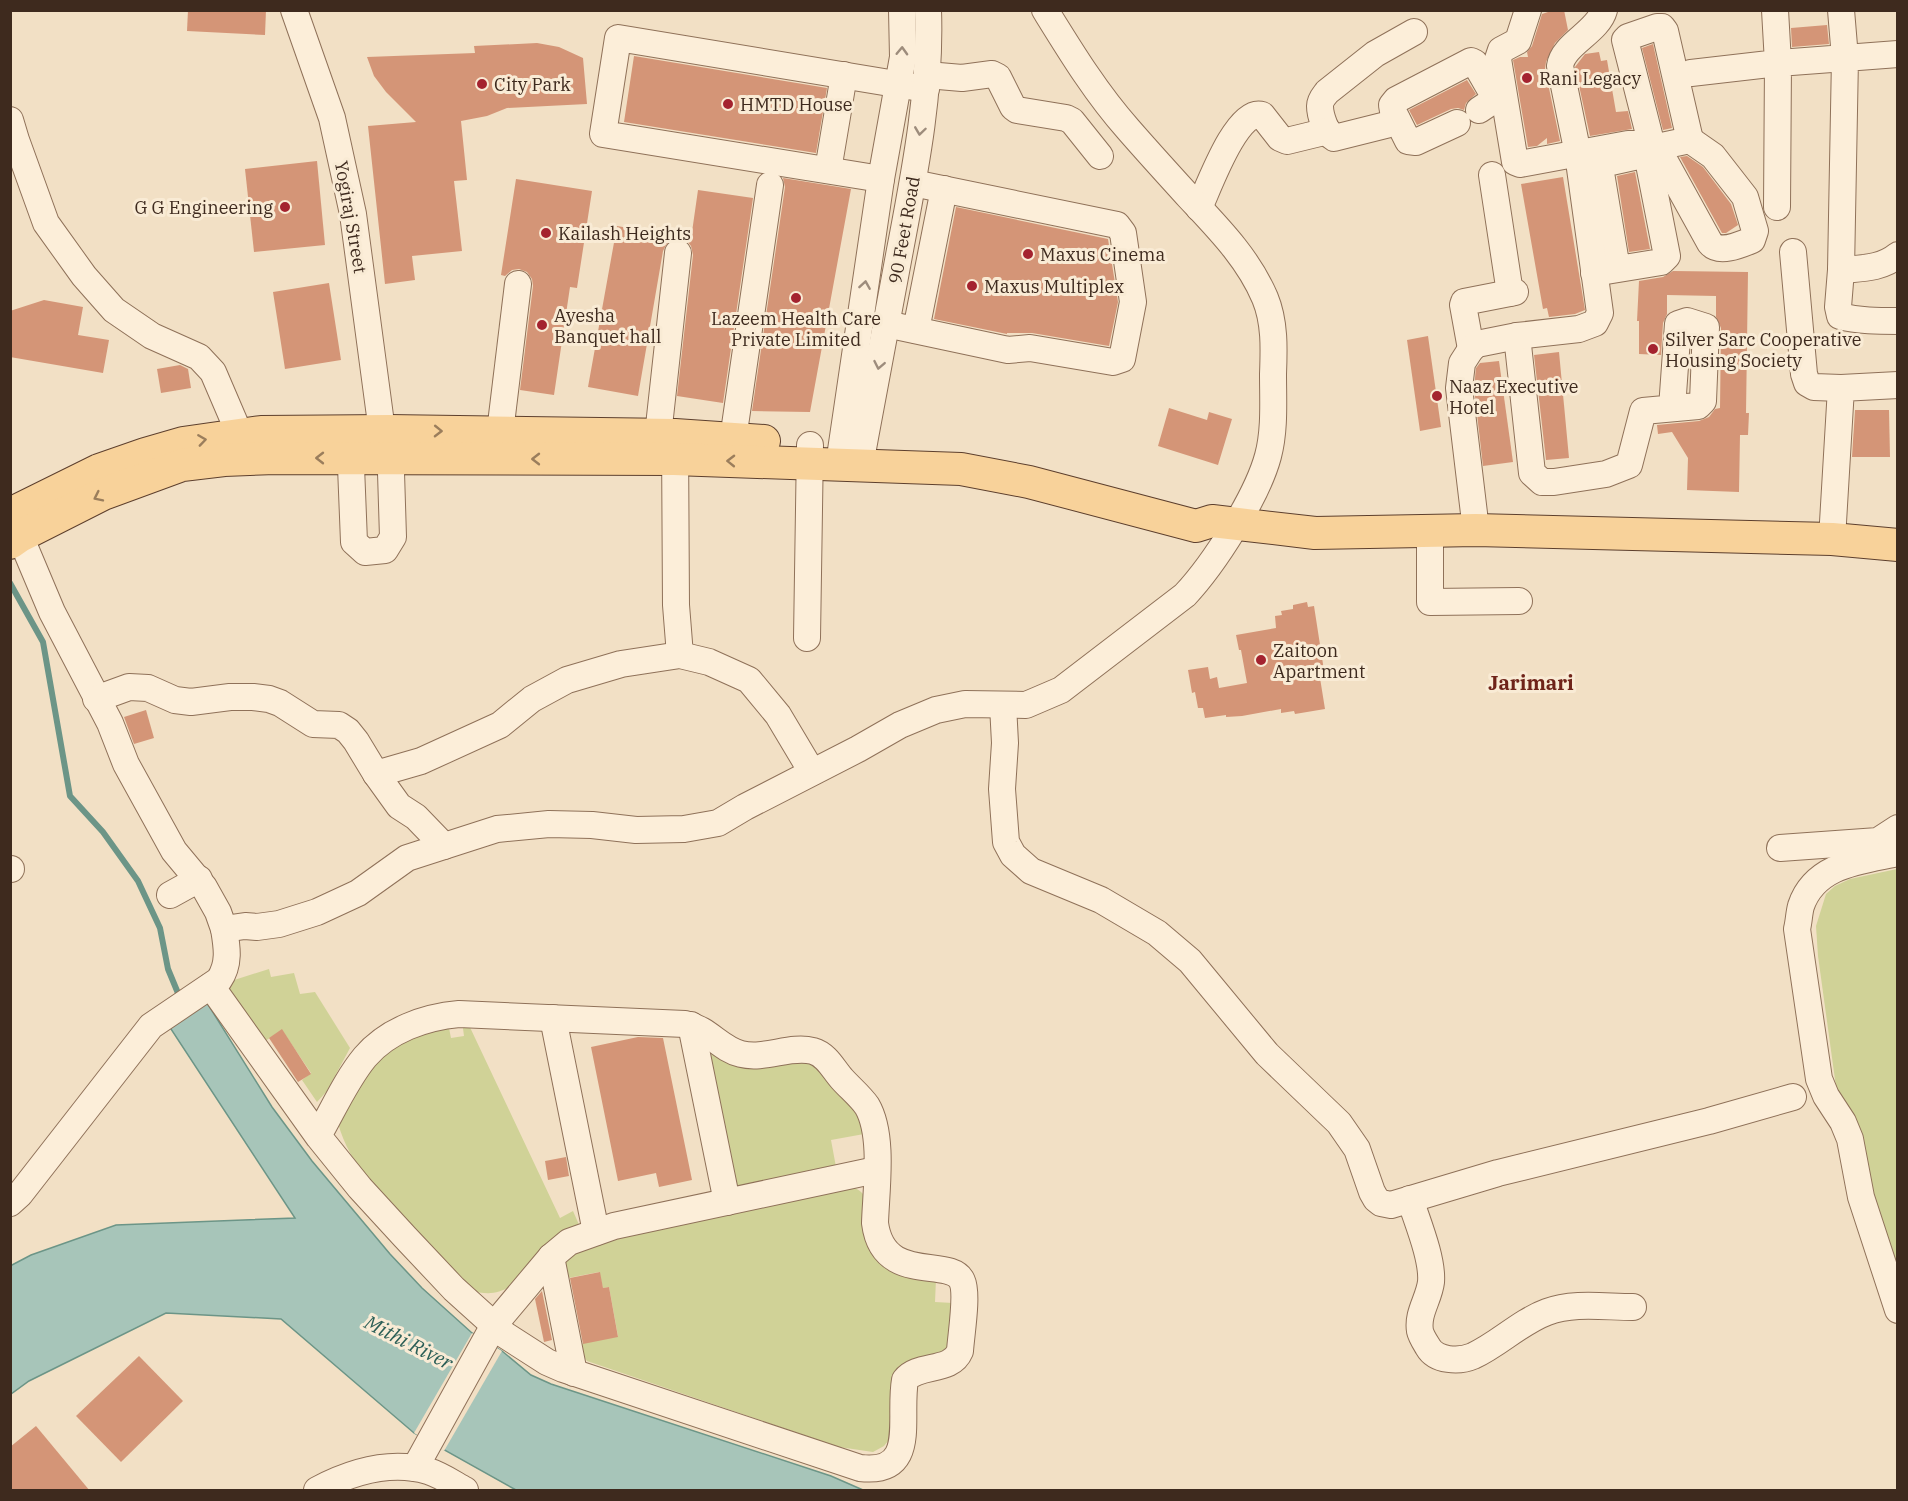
<svg xmlns="http://www.w3.org/2000/svg" width="1908" height="1501" viewBox="0 0 1908 1501" font-family="'IBM Plex Serif',serif">
<style>
.green{fill:#d0d297}
.water{fill:#a7c5b9;stroke:#6c9587;stroke-width:1.5}
.pier{fill:#f2e0c5}
.lines{fill:none;stroke-linecap:round;stroke-linejoin:round}
.stream{stroke:#6c9587;stroke-width:6}
.building{fill:#d49577}
.minor-casing{stroke:#8f7159;stroke-width:28}
.major-casing{stroke:#5d3f2d;stroke-width:34}
.minor{stroke:#fceed9;stroke-width:26}
.major{stroke:#f8d29a;stroke-width:32}
.oneway{stroke:#9d8c7c}
.oneway2{stroke:#9b7e5c}
.poi-dot{fill:#a4232f;stroke:#f9ebd5;stroke-width:2}
.labels{text-anchor:middle;dominant-baseline:central;stroke-width:6;stroke-linejoin:round;paint-order:stroke}
.poi-label{font-size:18px;fill:#3e2a1e;stroke:#f9ebd5;text-anchor:start}
.street-label{font-size:18px;fill:#3e2a1e;stroke:#f9ebd5}
.neighbourhood-label{font-size:20px;font-weight:bold;fill:#6f2319;stroke:#f9ebd5}
.water-label{font-size:20px;font-style:italic;fill:#2c5f57;stroke:#f9ebd5}
</style>
<rect width="100%" height="100%" fill="#f2e0c5"/>
<g class="green">
<path d="M1897,869V1286L1837,1094L1818,956L1816,926L1826,894L1835,886L1850,879Z"/>
<path d="M269,969L271,977L294,973L300,994L315,992L350,1048L327,1091L317,1102L302,1080L311,1073L282,1030L259,1045L220,987L228,982Z"/>
<path d="M462,1021H467L560,1218L573,1211L580,1227L512,1285C498,1295 486,1295 470,1290C451,1270 432,1249 412,1229C383,1198 349,1165 338,1123L378,1054L401,1039L448,1023L451,1038L464,1036Z"/>
<path d="M703,1041L784,1061L813,1062L856,1110L864,1134L831,1140L836,1167L734,1189Z"/>
<path d="M853,1187C869,1194 867,1204 866,1219L936,1279L935,1302L953,1303L949,1349L919,1364L892,1436L884,1446L873,1452L839,1447L587,1361L584,1357L580,1344L618,1336L609,1287L603,1288L599,1272L568,1278L565,1260C581,1249 598,1243 617,1236Z"/>
</g>
<path class="water" d="M204,998L272,1107L312,1161L390,1254L422,1288L472,1333L502,1351L531,1375L551,1384L831,1476L863,1490H516L414,1433L281,1319L166,1313L29,1381L11,1394L10,1266L31,1255L116,1225L295,1218L167,1023Z"/>
<path class="pier" d="M472,1333L502,1351L444,1451L414,1433Z"/>
<g class="lines">
<path class="stream" d="M10,583L43,642L70,796L103,832L138,881L160,928L168,969L180,998"/>
</g>
<g class="building">
<path d="M188,10H266L265,35L187,31Z"/>
<path d="M1554,10H1564L1568,30L1555,43L1546,62L1545,69L1560,141L1547,144V138L1537,146L1528,147L1513,60L1520,57H1528L1527,52L1532,46L1542,14Z"/>
<path d="M1827,25L1829,44L1792,47L1791,28Z"/>
<path d="M537,43L559,47L583,58L587,104L507,108L487,116L461,121L467,180L454,181L462,251L412,256L415,280L385,284L368,126L416,122L386,92L374,76L367,57L475,53L474,46Z"/>
<path d="M1653,44L1672,128L1663,130L1642,48Z"/>
<path d="M1599,52L1601,61L1607,60L1616,112L1628,111L1632,129L1590,136L1575,67L1585,54Z"/>
<path d="M634,56L827,88L816,153L624,122Z"/>
<path d="M1467,80L1476,94L1466,103L1464,110L1458,108L1451,109L1417,125L1409,110Z"/>
<path d="M1687,156L1703,167L1731,204L1738,225L1726,233H1722L1680,157Z"/>
<path d="M317,161L325,245L254,252L245,169Z"/>
<path d="M1635,172L1650,249L1629,252L1617,176Z"/>
<path d="M1563,177L1585,310L1575,314L1549,317L1547,308L1543,309L1521,184Z"/>
<path d="M783,178L851,189L810,412L752,411L785,187Z"/>
<path d="M516,179L592,191L577,288L570,287L554,395L520,390L533,286L532,279L527,272L519,269L512,270L505,276L501,275Z"/>
<path d="M698,190L753,198L723,403L677,396L693,255L691,246L687,241L680,238L671,240L666,245L663,251L638,396L588,387L617,226L691,239Z"/>
<path d="M956,207L1108,239L1118,302L1109,346L1032,333H1007V334L934,319Z"/>
<path d="M1673,271L1748,272L1746,413H1749L1748,435H1740L1739,492L1687,490L1688,458L1672,432L1658,434L1657,425L1699,421L1709,417L1715,409L1720,408L1721,328L1716,317V296L1667,295V314L1663,323L1661,355L1639,354V321H1637L1639,281L1663,277Z"/>
<path d="M329,283L341,360L285,369L273,292Z"/>
<path d="M44,300L83,307L78,335L109,340L103,373L10,357V311Z"/>
<path d="M1428,336L1441,427L1420,431L1407,340Z"/>
<path d="M1559,352L1569,458L1546,460L1534,355Z"/>
<path d="M1499,361L1513,462L1483,466L1474,388L1476,368L1480,363Z"/>
<path d="M180,365L188,369L191,388L161,393L157,369Z"/>
<path d="M1169,408L1207,420L1209,412L1232,419L1218,465L1158,446Z"/>
<path d="M1855,410H1889L1890,457H1852Z"/>
<path d="M1307,602L1308,607L1314,606L1325,677L1320,678L1325,709L1295,714L1294,711L1281,713V709L1242,716L1226,717V715L1205,718L1203,708H1198L1195,692L1192,693L1188,670L1208,667L1210,679L1217,677L1219,688L1247,683L1241,650H1239L1236,635L1276,628L1275,616L1282,615L1281,611L1293,609V605Z"/>
<path d="M146,710L154,738L134,744L124,717Z"/>
<path d="M282,1029L311,1074L298,1082L269,1038Z"/>
<path d="M638,1037L663,1038L692,1180L659,1187L656,1173L618,1181L591,1047Z"/>
<path d="M566,1157L569,1176L548,1180L545,1161Z"/>
<path d="M600,1272L603,1288L609,1287L618,1337L583,1344L570,1278Z"/>
<path d="M542,1291L552,1340L544,1342L535,1299Z"/>
<path d="M139,1356L183,1401L121,1462L76,1416Z"/>
<path d="M36,1426L90,1491H10V1447Z"/>
</g>
<g class="lines">
<g class="minor-casing">
<g id="minor">
<path d="M294,10L332,118L353,214L382,431"/>
<path d="M1528,10L1518,41L1501,50L1498,59L1515,162L1520,164L1628,144H1646L1657,147L1690,140L1713,156L1745,197L1755,231L1752,240C1740,245 1719,254 1710,243L1657,147"/>
<path d="M1898,54L1845,58L1841,270L1838,307L1840,316C1858,321 1879,321 1898,321"/>
<path d="M1691,73L1778,63L1775,10"/>
<path d="M927,75L962,78L992,74L998,77L1013,107L1017,110L1066,118L1072,121L1100,156"/>
<path d="M10,120L16,140L46,223L84,276L114,310L152,336L199,357L213,372L240,435"/>
<path d="M1397,120L1386,125L1334,138C1326,134 1320,115 1320,106C1320,100 1324,96 1327,92L1375,54L1414,32"/>
<path d="M1457,123L1416,142L1408,141L1393,111L1392,105L1396,100L1471,61L1475,63L1494,96L1491,102L1479,110"/>
<path d="M1652,146L1625,40L1628,37L1657,27H1662L1665,31L1690,140"/>
<path d="M828,170L844,75"/>
<path d="M1492,175L1510,293"/>
<path d="M881,179L603,134L618,38L926,89"/>
<path d="M1777,207L1778,63L1845,58L1841,10"/>
<path d="M1199,208C1208,189 1237,107 1262,115L1280,138L1287,141L1328,131"/>
<path d="M1793,252L1804,374L1807,383L1814,387L1841,388"/>
<path d="M1841,270C1861,268 1881,269 1898,255"/>
<path d="M1594,273L1661,262L1667,256L1647,154L1602,164L1600,167L1617,269"/>
<path d="M886,324L1008,350L1030,348L1113,362L1122,359L1133,302L1123,233L1117,225L913,183"/>
<path d="M916,330L944,189"/>
<path d="M1517,336L1532,473L1542,482H1554L1606,474L1629,465L1643,411L1698,406L1703,401L1706,327L1687,321L1678,324L1672,408"/>
<path d="M1471,349L1463,305L1464,302L1515,292"/>
<path d="M500,432L518,284"/>
<path d="M658,435L678,253"/>
<path d="M733,439L770,185"/>
<path d="M675,440L676,605L680,655"/>
<path d="M350,441L354,542L365,552L385,550L393,537L390,440"/>
<path d="M839,464L881,179L903,57L902,10"/>
<path d="M860,465C873,393 887,321 900,250C915,171 931,91 928,10"/>
<path d="M15,519L20,536L52,612L110,723L126,764L174,851L204,887L218,912L224,929L245,926L257,927L279,924L317,912L358,893L407,858L497,829L549,824L592,825L636,830L684,829L718,823L745,807L858,749L900,725L936,710L965,704L1026,705L1061,690L1185,595C1214,564 1257,497 1268,456C1275,430 1273,401 1273,374C1274,349 1275,322 1265,298C1248,258 1218,228 1189,197C1169,175 1148,152 1128,129C1096,93 1071,52 1045,10"/>
<path d="M1476,530L1459,388L1462,363L1471,349L1477,344L1517,336L1579,329L1595,323L1600,313L1578,154L1560,66C1563,44 1598,32 1604,10"/>
<path d="M1430,531V602L1519,601"/>
<path d="M1832,539L1841,388L1898,385"/>
<path d="M807,638L810,445"/>
<path d="M96,699L129,687L148,688L175,700L191,702L230,697H253L269,699L280,703L313,724L339,725L348,731L356,741L376,774L399,806L416,817L444,846"/>
<path d="M1003,705L1005,743L1002,789L1006,842L1013,855L1031,871L1101,900L1157,933L1190,961L1267,1054L1339,1123L1357,1149L1372,1192L1376,1199L1381,1203L1391,1205L1498,1173L1709,1121L1793,1097"/>
<path d="M376,774L421,761L500,725L532,699L567,680L621,664L680,655L709,662L749,680L778,715L812,772"/>
<path d="M1780,848L1878,841L1898,828"/>
<path d="M1898,853C1861,861 1815,864 1801,906C1799,913 1799,921 1797,929L1819,1079L1826,1096L1843,1122L1850,1139L1861,1197L1898,1310"/>
<path d="M10,869H11"/>
<path d="M170,895L199,879"/>
<path d="M211,986L318,1136L360,1188L405,1237L454,1289L505,1335L547,1362L563,1369L860,1468C919,1475 898,1419 905,1380C918,1363 951,1373 960,1351C961,1335 968,1294 962,1281C951,1256 883,1286 875,1223C876,1190 884,1135 867,1106C860,1096 850,1088 842,1079C833,1069 827,1055 813,1051C790,1045 765,1060 741,1054C720,1049 709,1029 685,1024L459,1014C425,1017 388,1030 365,1057C346,1080 333,1110 318,1136"/>
<path d="M553,1018L596,1232"/>
<path d="M691,1025L727,1202"/>
<path d="M1410,1199C1417,1221 1433,1259 1431,1282C1429,1299 1417,1313 1420,1331C1421,1336 1425,1342 1428,1347C1436,1361 1459,1362 1473,1356C1499,1344 1520,1322 1547,1312C1573,1302 1605,1307 1633,1307"/>
<path d="M10,1203L20,1194L151,1026L219,980C230,964 227,947 224,929"/>
<path d="M551,1257L574,1373"/>
<path d="M415,1468L494,1325L551,1257L569,1242L614,1226L876,1170"/>
<path d="M317,1490C351,1472 390,1460 428,1471C441,1475 454,1484 465,1490"/>
</g>
</g>
<g class="major-casing">
<g id="major">
<path d="M10,514L99,470L145,454L183,443L261,432L389,431L675,435L764,441"/>
<path d="M10,543L20,536L103,494L182,465L224,460L275,458L674,459L961,469L1029,482L1196,526L1212,521L1315,533L1476,530L1832,539L1898,545"/>
</g>
</g>
<use href="#minor" class="minor"/>
<use href="#major" class="major"/>
</g>
<defs><path id="oneway-chevron" d="M-2-3.5L2.5 0L-2 3.5" fill="none" stroke-width="1.6" stroke-linecap="round" stroke-linejoin="round" transform="scale(1.5)"/></defs>
<g class="oneway">
<use href="#oneway-chevron" transform="translate(902 51) rotate(-88)"/>
<use href="#oneway-chevron" transform="translate(920 131) rotate(98)"/>
<use href="#oneway-chevron" transform="translate(865 285) rotate(-81)"/>
<use href="#oneway-chevron" transform="translate(879 365) rotate(101)"/>
</g>
<g class="oneway2">
<use href="#oneway-chevron" transform="translate(438 431) rotate(1)"/>
<use href="#oneway-chevron" transform="translate(202 440) rotate(-8)"/>
<use href="#oneway-chevron" transform="translate(320 458) rotate(180)"/>
<use href="#oneway-chevron" transform="translate(536 459) rotate(-180)"/>
<use href="#oneway-chevron" transform="translate(731 461) rotate(-179)"/>
<use href="#oneway-chevron" transform="translate(98 497) rotate(154)"/>
</g>
<g class="poi-dot">
<circle cx="1527" cy="78" r="6"/>
<circle cx="482" cy="84" r="6"/>
<circle cx="728" cy="104" r="6"/>
<circle cx="285" cy="207" r="6"/>
<circle cx="546" cy="233" r="6"/>
<circle cx="1028" cy="254" r="6"/>
<circle cx="972" cy="286" r="6"/>
<circle cx="796" cy="298" r="6"/>
<circle cx="542" cy="325" r="6"/>
<circle cx="1653" cy="349" r="6"/>
<circle cx="1437" cy="396" r="6"/>
<circle cx="1261" cy="660" r="6"/>
</g>
<g class="labels">
<g class="poi-label">
<text x="1539" y="78">Rani Legacy</text>
<text x="494" y="84">City Park</text>
<text x="740" y="104">HMTD House</text>
<text x="273" y="207" text-anchor="end">G G Engineering</text>
<text x="558" y="233">Kailash Heights</text>
<text x="1040" y="254">Maxus Cinema</text>
<text x="984" y="286">Maxus Multiplex</text>
<text x="554" y="315">Ayesha<tspan x="554" dy="21">Banquet hall</tspan></text>
<text x="796" y="318" text-anchor="middle">Lazeem Health Care<tspan x="796" dy="21">Private Limited</tspan></text>
<text x="1665" y="339">Silver Sarc Cooperative<tspan x="1665" dy="21">Housing Society</tspan></text>
<text x="1449" y="386">Naaz Executive<tspan x="1449" dy="21">Hotel</tspan></text>
<text x="1273" y="650">Zaitoon<tspan x="1273" dy="21">Apartment</tspan></text>
</g>
<g class="street-label">
<text transform="translate(351 217) rotate(80)">Yogiraj Street</text>
<text transform="translate(904 230) rotate(-80)">90 Feet Road</text>
</g>
<g class="neighbourhood-label">
<text x="1531" y="682">Jarimari</text>
</g>
<g class="water-label">
<text transform="translate(409 1342) rotate(27)">Mithi River</text>
</g>
</g>
<rect width="1908" height="1501" fill="none" stroke="#3e2a1e" stroke-width="24"/>
</svg>
